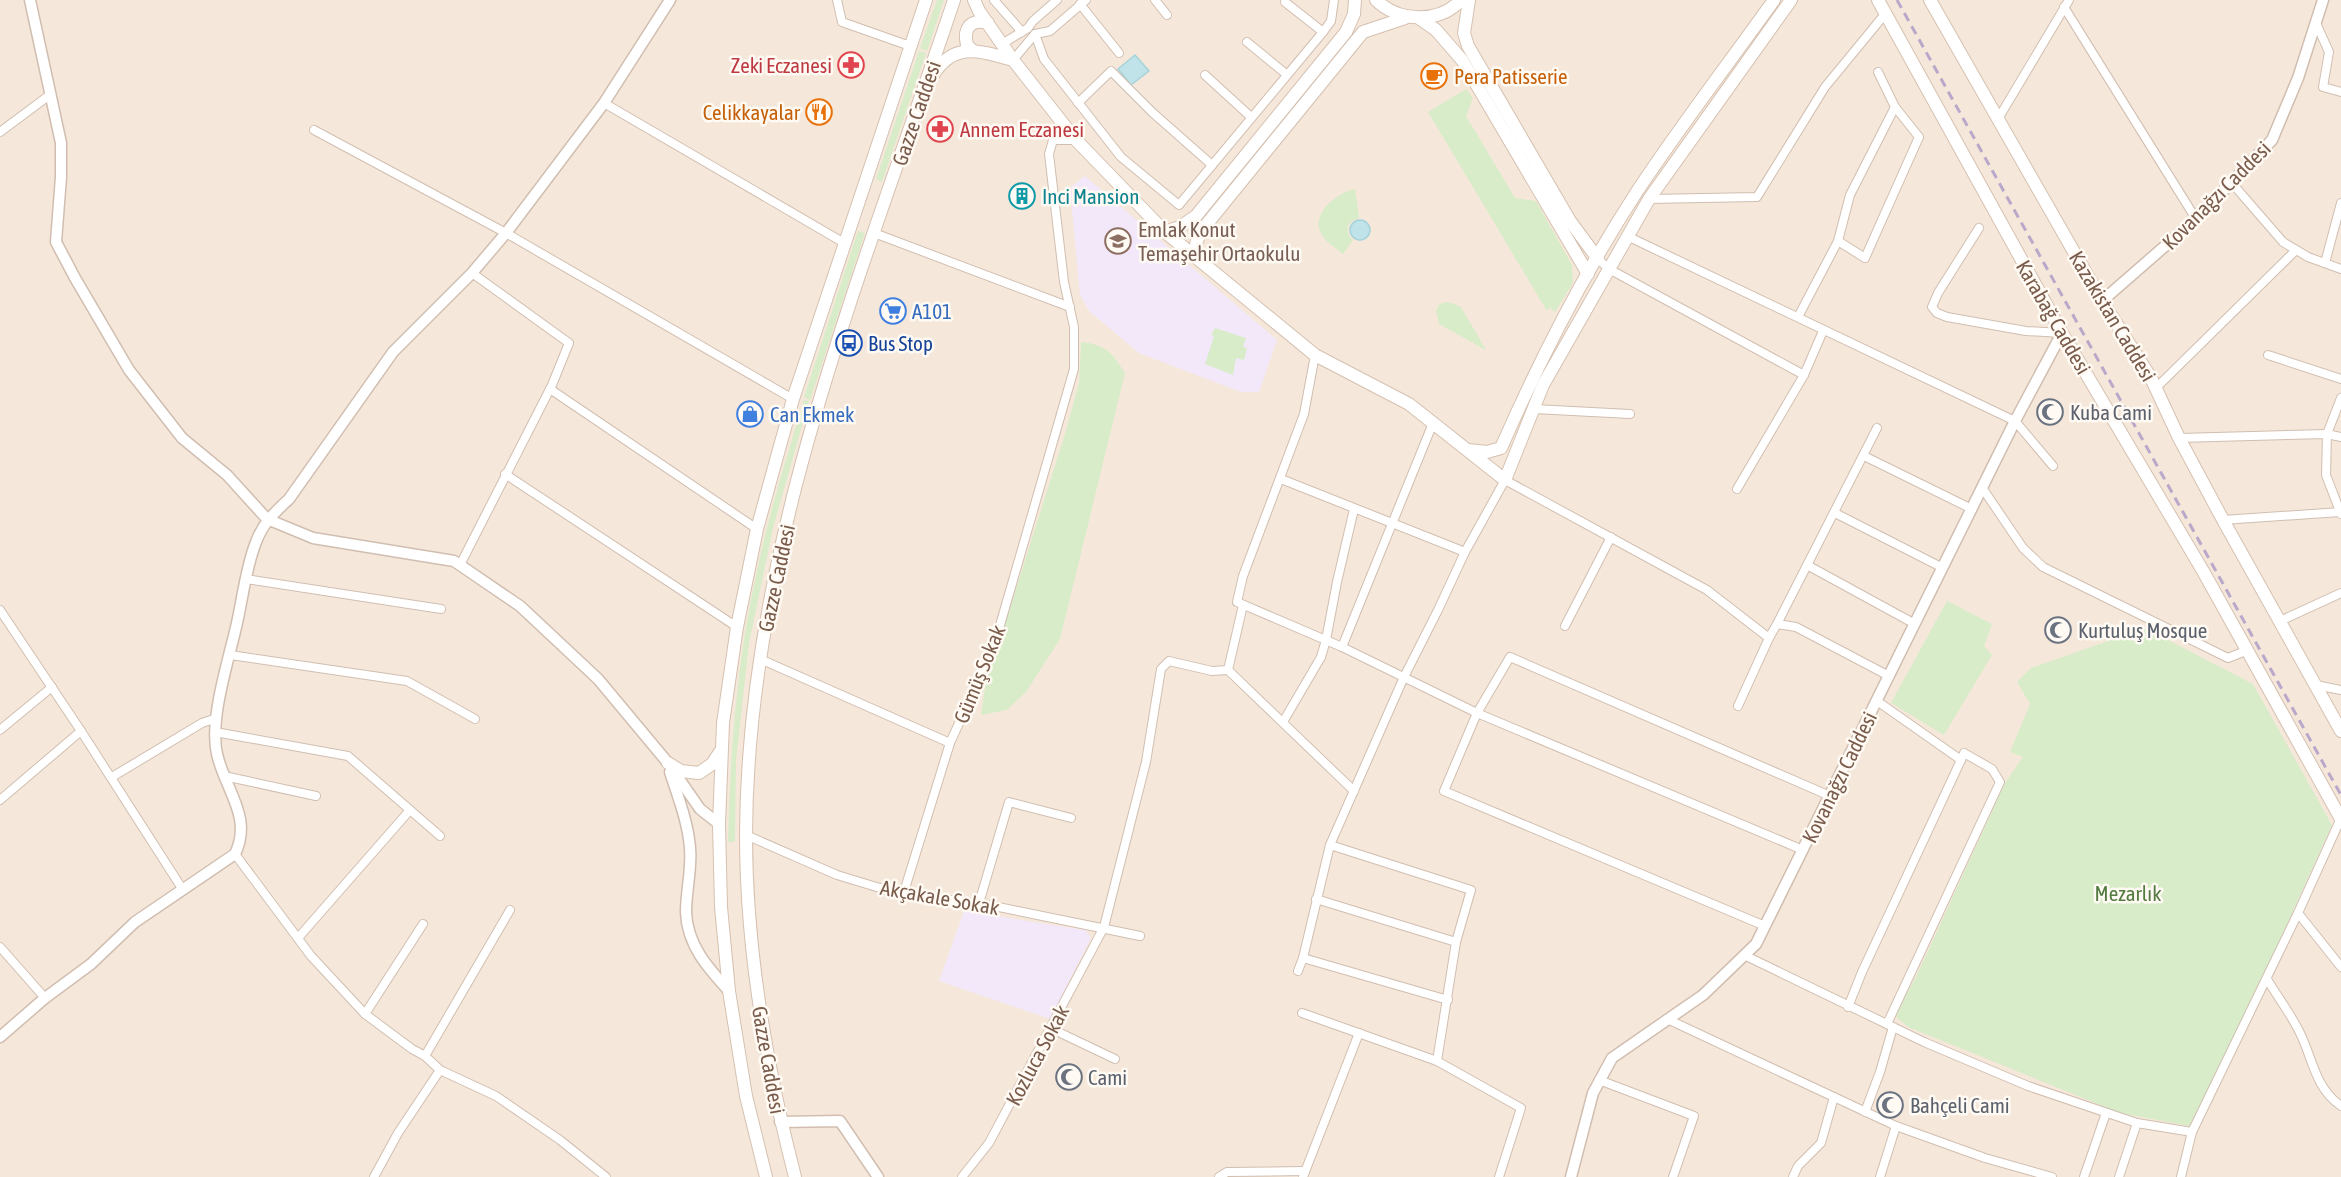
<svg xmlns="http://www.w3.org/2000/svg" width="2341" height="1177" viewBox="0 0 2341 1177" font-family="'Asap Condensed',sans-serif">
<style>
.residential{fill:#f5e8da}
.education{fill:#f3e8fa}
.green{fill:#d8ecc9}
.water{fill:#bfe3e8;stroke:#a5d3da;stroke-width:1.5}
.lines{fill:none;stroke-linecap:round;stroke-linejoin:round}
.minor-casing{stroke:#d1beb0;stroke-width:10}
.tertiary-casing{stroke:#d1beb0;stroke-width:13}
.secondary-casing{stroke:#d6c0b0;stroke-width:14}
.minor{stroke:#fff;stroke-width:8}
.tertiary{stroke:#fff;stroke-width:10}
.secondary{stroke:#fff;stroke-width:12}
.rail{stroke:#b9a8c9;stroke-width:3;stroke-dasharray:9 6;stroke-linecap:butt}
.labels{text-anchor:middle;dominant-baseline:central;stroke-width:5;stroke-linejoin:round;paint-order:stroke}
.health-label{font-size:21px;fill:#be3a42;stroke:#fffaf3;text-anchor:end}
.food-label{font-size:21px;fill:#c56008;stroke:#fffaf3;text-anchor:start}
.street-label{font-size:21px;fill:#7a5c4d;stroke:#fffaf3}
.culture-label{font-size:21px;fill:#0d838f;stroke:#fffaf3;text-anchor:start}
.education-label{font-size:21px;fill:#785e54;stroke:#fffaf3;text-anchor:start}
.shop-label{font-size:21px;fill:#366cbe;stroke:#fffaf3;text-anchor:start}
.transit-label{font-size:21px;fill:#164399;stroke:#fffaf3;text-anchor:start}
.worship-label{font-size:21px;fill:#5b616d;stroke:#fffaf3;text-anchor:start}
.park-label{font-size:21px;fill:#537a41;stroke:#fffaf3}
</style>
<rect width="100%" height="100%" fill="#fdf6ec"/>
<rect class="residential" x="0" y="0" width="2341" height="1177"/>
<g class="education">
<path d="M1085,176L1277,340L1259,392H1241L1139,353L1089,311L1080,295L1070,188Z"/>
<path d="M964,911L1085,930L1091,938L1050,1019L939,981Z"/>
</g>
<g class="green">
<path d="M937,0H944L927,51L920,48Z"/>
<path d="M919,51L926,53L882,182L876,179Z"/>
<path d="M1466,89L1473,98L1466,116L1515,198L1536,201L1572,265L1573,283L1555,312L1550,308L1547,311L1428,112Z"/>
<path d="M1355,189L1359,218C1347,221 1344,232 1353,240L1343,254C1337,249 1329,244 1324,238C1307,216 1336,193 1355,189Z"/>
<path d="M858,231L865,233L810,400L804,397Z"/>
<path d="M1445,302L1452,303L1461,307L1486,350L1439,324L1436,311L1439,305Z"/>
<path d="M1215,328L1246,338L1243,347L1247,348L1244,360L1236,358L1233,375L1205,364L1214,336L1211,335Z"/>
<path d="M1081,342C1107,345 1111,352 1125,373L1060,639L1026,692L1007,710L981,715L985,687L1065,434L1079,383Z"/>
<path d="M804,400L809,401L773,528L749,643L736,761L735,842H728C730,751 737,660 757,571C769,513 787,456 804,400Z"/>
<path d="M1947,601L1992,624L1984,646L1992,655L1944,735L1891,703Z"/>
<path d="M2145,628L2253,684L2332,825L2195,1127L2120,1113L1908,1027L1894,1015L1916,977L2005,783L2023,757L2010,752L2030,704L2017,682L2031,668Z"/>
</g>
<g class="water">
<path d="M1135,55L1149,71L1131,85L1118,69Z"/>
<circle cx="1360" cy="230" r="10"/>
</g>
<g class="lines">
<g class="minor-casing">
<g id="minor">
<path d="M837,0L842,22L910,46"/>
<path d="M994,0L1022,32"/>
<path d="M1155,0L1167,15"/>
<path d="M1285,2L1323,32"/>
<path d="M1080,4L1119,53"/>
<path d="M2064,7L2196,219"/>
<path d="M2316,23L2329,52L2323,87L2341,92"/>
<path d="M1035,34L1044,59L1121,157L1179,205L1323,32L1331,21L1334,0"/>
<path d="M1247,42L1286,74"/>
<path d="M1002,44L1028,28L1033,21L1057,0"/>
<path d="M1013,60L1035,34L1050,31L1086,0"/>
<path d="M1205,75L1251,117"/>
<path d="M604,103L846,244"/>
<path d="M1078,103L1111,71L1153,113L1212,165"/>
<path d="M1998,119L2069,0"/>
<path d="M314,130L506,233L793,399"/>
<path d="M0,132L51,94"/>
<path d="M2231,182L2283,242L2308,257L2341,269"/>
<path d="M1649,199L1757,197L1825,87L1885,14"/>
<path d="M1979,228L1938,293L1932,307L1937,313L1947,317L2026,331L2062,333"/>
<path d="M874,233L1070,307"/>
<path d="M1627,236L2015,421L2053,466"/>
<path d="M1838,241L1865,258L1919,137L1895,107L1878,72"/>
<path d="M1598,259L1609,269L1804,375"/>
<path d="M2325,263L2341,203"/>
<path d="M1798,317L1838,241L1850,195L1895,107"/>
<path d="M1315,355L1304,414L1243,576L1237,602L1342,647L1477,713L1803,850"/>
<path d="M2268,355L2341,379"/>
<path d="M2156,388L2296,250"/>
<path d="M550,389L757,529"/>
<path d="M2341,398L2327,434L2326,475L2341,514"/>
<path d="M1534,409L1630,414"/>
<path d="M2179,438L2327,434L2341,437"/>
<path d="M1864,456L1972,509"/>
<path d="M505,474L737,627"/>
<path d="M1281,479L1465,552"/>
<path d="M1737,489L1804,375L1823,331"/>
<path d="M1983,489L2023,548L2043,567L2228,658L2248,650"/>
<path d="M1835,513L1943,568"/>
<path d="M2223,520L2341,512"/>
<path d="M460,565L552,385L569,343L472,273"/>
<path d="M1807,565L1915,624"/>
<path d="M246,579L441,609"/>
<path d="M0,610L81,731L183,890"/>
<path d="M2280,621L2341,593"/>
<path d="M1777,624L1877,428"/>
<path d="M1565,626L1611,537"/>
<path d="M1342,647L1433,423"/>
<path d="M230,655L407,681L475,719"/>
<path d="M760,659L950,743"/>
<path d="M1228,670L1354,791"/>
<path d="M2316,685L2341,690"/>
<path d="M1738,706L1769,638"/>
<path d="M1283,722L1321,657L1326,640L1337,582L1354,509"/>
<path d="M0,730L52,687"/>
<path d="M215,732L348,756L440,836"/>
<path d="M224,776L316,796"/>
<path d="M112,777L202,723L217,718"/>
<path d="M0,800L81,731"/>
<path d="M746,835L837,875L903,895L979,903L1140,936"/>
<path d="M1330,845L1471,890L1456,942L1437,1061L1521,1108L1499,1177"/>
<path d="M235,854L311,956L365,1014L412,1049L425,1056L440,1070L496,1096L560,1140L606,1177"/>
<path d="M903,895L950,743L994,646L1074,369V327L1064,282L1049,154L1053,140H1076"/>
<path d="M1316,899L1456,942"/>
<path d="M979,903L1009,802L1071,818"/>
<path d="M2298,913L2341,967"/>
<path d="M1765,926L1444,791L1477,713L1510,657L1830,796"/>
<path d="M298,938L410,810"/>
<path d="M0,947L45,998"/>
<path d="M1744,955L1924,1042L2028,1086L2137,1123L2192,1132"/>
<path d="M1303,958L1448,1000"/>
<path d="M1298,971L1303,958L1330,845L1404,677L1438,610L1465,552L1505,480L1707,590L1769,638L1777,624L1796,627L1889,676"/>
<path d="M2267,979C2277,996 2290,1013 2299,1031C2313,1058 2314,1087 2341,1106"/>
<path d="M1848,1007L1862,972L1961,760L1877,701"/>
<path d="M1302,1013L1437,1061"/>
<path d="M365,1014L423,924"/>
<path d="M1667,1019L1896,1126L1985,1158L2052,1177"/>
<path d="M1887,1024L2000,782L1992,769L1964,753L1961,760"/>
<path d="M1052,1029L1115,1059"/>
<path d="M425,1056L510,910"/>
<path d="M1599,1080L1694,1116L1673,1177"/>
<path d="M1865,1112L1880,1072L1893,1027"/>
<path d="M374,1177L398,1133L440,1070"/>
<path d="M962,1177L989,1143L1104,927L1146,762L1161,669L1169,661L1212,671L1228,670L1243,605"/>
<path d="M1219,1177L1227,1172L1305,1171"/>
<path d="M1303,1177L1359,1033"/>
<path d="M1793,1177L1798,1166L1821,1143L1834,1097"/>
<path d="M1880,1177L1896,1126"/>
<path d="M2084,1177L2106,1113"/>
<path d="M2119,1177L2137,1123"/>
<path d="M2181,1177L2192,1132L2298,913L2341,818"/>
</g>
</g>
<g class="tertiary-casing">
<g id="tertiary">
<path d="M30,0L61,143V177L56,242L75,278L129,370L182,438L227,475L267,519L313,538L454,561L520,606L598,679L668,763L700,809L719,824"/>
<path d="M2102,301L2196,219L2272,140L2298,78L2323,0"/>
<path d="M670,772C678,797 688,822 690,848C692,869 686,891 686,912C687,945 708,968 729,991"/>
<path d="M0,1037L45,998L91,964L135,922L235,854C253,817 225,790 217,754C209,719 229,659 237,623C243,596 246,567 256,542C263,523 275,512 289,499L393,352L472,273L506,233L604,103L670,0"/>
<path d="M780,1122L840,1121L878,1177"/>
<path d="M1571,1177L1593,1093L1612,1058L1703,995L1756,944L2015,421L2062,333"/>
</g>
</g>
<g class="secondary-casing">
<g id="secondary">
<path d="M974,0L979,11L1013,60L1076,140L1165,232L1315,355L1409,404L1505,480L1543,385L1649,199L1791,0"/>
<path d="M1376,0C1398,22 1439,24 1461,0"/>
<path d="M1469,0L1464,33L1468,46L1570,221L1598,259"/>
<path d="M1878,0L2062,333L2203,571L2341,819"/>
<path d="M1930,0L2102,301L2151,378L2179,438L2223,520L2341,731"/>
<path d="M1419,18L1436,30L1462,60L1588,274"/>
<path d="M973,51L967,45C963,29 970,18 988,23"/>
<path d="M933,75C954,41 980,51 1013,60"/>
<path d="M1165,232L1180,227L1196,216L1346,32L1354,14L1355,0"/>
<path d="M1194,256L1197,240L1206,225L1363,32L1405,18"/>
<path d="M1468,450L1487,452L1501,448C1540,359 1585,271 1638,190C1681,125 1729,63 1774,0"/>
<path d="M668,763L681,771L699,773L712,764L720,752"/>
<path d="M766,1177L746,1096L729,991L721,907L719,824L723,723L737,627L757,529L793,399L926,0"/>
<path d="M795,1177C766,1065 746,950 746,835C747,546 864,269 954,0"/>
</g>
</g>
<use href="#minor" class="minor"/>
<use href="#tertiary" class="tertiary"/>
<use href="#secondary" class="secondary"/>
<path class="rail" d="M1897,0L2341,795"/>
</g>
<defs>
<g id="pharmacy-ring" transform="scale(1.35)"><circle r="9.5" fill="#fffaf3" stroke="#e0444e" stroke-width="1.5"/><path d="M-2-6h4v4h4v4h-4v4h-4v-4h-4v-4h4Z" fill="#e0444e"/></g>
<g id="cafe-ring" transform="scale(1.35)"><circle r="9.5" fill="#fffaf3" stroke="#e8710a" stroke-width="1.5"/><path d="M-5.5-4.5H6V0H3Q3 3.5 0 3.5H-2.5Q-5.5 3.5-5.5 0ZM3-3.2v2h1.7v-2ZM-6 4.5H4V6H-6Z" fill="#e8710a"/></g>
<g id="restaurant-ring" transform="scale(1.35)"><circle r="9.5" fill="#fffaf3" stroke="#e8710a" stroke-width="1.5"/><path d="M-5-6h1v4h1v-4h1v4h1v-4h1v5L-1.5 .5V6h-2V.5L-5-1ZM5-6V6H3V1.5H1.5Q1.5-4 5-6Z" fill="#e8710a"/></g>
<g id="building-ring" transform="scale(1.35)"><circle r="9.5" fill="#fffaf3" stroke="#0f9aa8" stroke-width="1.5"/><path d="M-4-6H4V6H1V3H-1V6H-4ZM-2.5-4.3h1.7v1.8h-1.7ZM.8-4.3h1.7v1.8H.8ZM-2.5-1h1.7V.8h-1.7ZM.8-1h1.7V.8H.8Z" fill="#0f9aa8"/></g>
<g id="school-ring" transform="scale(1.35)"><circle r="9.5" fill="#fffaf3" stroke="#8d6e63" stroke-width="1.5"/><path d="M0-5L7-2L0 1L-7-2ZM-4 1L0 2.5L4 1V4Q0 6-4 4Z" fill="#8d6e63"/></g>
<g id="supermarket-ring" transform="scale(1.35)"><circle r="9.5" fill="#fffaf3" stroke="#3f7fe0" stroke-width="1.5"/><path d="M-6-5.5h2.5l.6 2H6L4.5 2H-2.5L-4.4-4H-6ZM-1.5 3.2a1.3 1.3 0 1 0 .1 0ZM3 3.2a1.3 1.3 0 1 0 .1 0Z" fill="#3f7fe0"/></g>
<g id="bus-ring" transform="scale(1.35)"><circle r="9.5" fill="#fffaf3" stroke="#1a4fb4" stroke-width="1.5"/><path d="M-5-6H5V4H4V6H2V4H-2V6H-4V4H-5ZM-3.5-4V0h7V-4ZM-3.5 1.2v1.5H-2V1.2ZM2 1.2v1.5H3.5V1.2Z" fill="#1a4fb4"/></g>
<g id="mosque-ring" transform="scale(1.35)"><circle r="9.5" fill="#fffaf3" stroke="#6b7280" stroke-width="1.5"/><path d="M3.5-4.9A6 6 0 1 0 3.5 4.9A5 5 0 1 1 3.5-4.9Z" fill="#6b7280"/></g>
<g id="shop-ring" transform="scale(1.35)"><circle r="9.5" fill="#fffaf3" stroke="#3f7fe0" stroke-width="1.5"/><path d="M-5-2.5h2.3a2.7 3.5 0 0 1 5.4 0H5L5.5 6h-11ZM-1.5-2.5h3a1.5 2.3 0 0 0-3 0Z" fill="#3f7fe0"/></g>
</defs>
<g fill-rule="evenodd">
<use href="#pharmacy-ring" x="851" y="65"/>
<use href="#cafe-ring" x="1434" y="76"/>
<use href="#restaurant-ring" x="819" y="112"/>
<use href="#pharmacy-ring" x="940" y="129"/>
<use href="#building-ring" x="1022" y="196"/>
<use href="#school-ring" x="1118" y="241"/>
<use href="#supermarket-ring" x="893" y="311"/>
<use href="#bus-ring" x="849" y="343"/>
<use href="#mosque-ring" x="2050" y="412"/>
<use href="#shop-ring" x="750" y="414"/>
<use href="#mosque-ring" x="2058" y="630"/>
<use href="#mosque-ring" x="1069" y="1077"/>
<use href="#mosque-ring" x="1890" y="1105"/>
</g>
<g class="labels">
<g class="health-label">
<text x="832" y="65">Zeki Eczanesi</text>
<text x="960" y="129" text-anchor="start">Annem Eczanesi</text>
</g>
<g class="food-label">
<text x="1454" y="76">Pera Patisserie</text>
<text x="800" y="112" text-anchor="end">Celikkayalar</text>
</g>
<g class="street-label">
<text transform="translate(916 113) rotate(-71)">Gazze Caddesi</text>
<text transform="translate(2216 195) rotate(-45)">Kovanağzı Caddesi</text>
<text transform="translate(2113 316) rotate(59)">Kazakistan Caddesi</text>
<text transform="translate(2054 317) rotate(60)">Karabağ Caddesi</text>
<text transform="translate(776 578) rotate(-78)">Gazze Caddesi</text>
<text transform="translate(979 674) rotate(-68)">Gümüş Sokak</text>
<text transform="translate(1839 777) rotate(-64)">Kovanağzı Caddesi</text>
<text transform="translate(940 897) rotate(10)">Akçakale Sokak</text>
<text transform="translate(1037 1055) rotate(-62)">Kozluca Sokak</text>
<text transform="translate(769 1060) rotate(80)">Gazze Caddesi</text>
</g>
<g class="culture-label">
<text x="1042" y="196">Inci Mansion</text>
</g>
<g class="education-label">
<text x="1138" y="229">Emlak Konut<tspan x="1138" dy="24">Temaşehir Ortaokulu</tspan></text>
</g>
<g class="shop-label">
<text x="912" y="311">A101</text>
<text x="770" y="414">Can Ekmek</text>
</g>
<g class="transit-label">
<text x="868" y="343">Bus Stop</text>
</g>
<g class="worship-label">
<text x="2070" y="412">Kuba Cami</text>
<text x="2078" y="630">Kurtuluş Mosque</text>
<text x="1088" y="1077">Cami</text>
<text x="1910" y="1105">Bahçeli Cami</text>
</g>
<g class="park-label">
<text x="2128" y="893">Mezarlık</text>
</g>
</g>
</svg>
